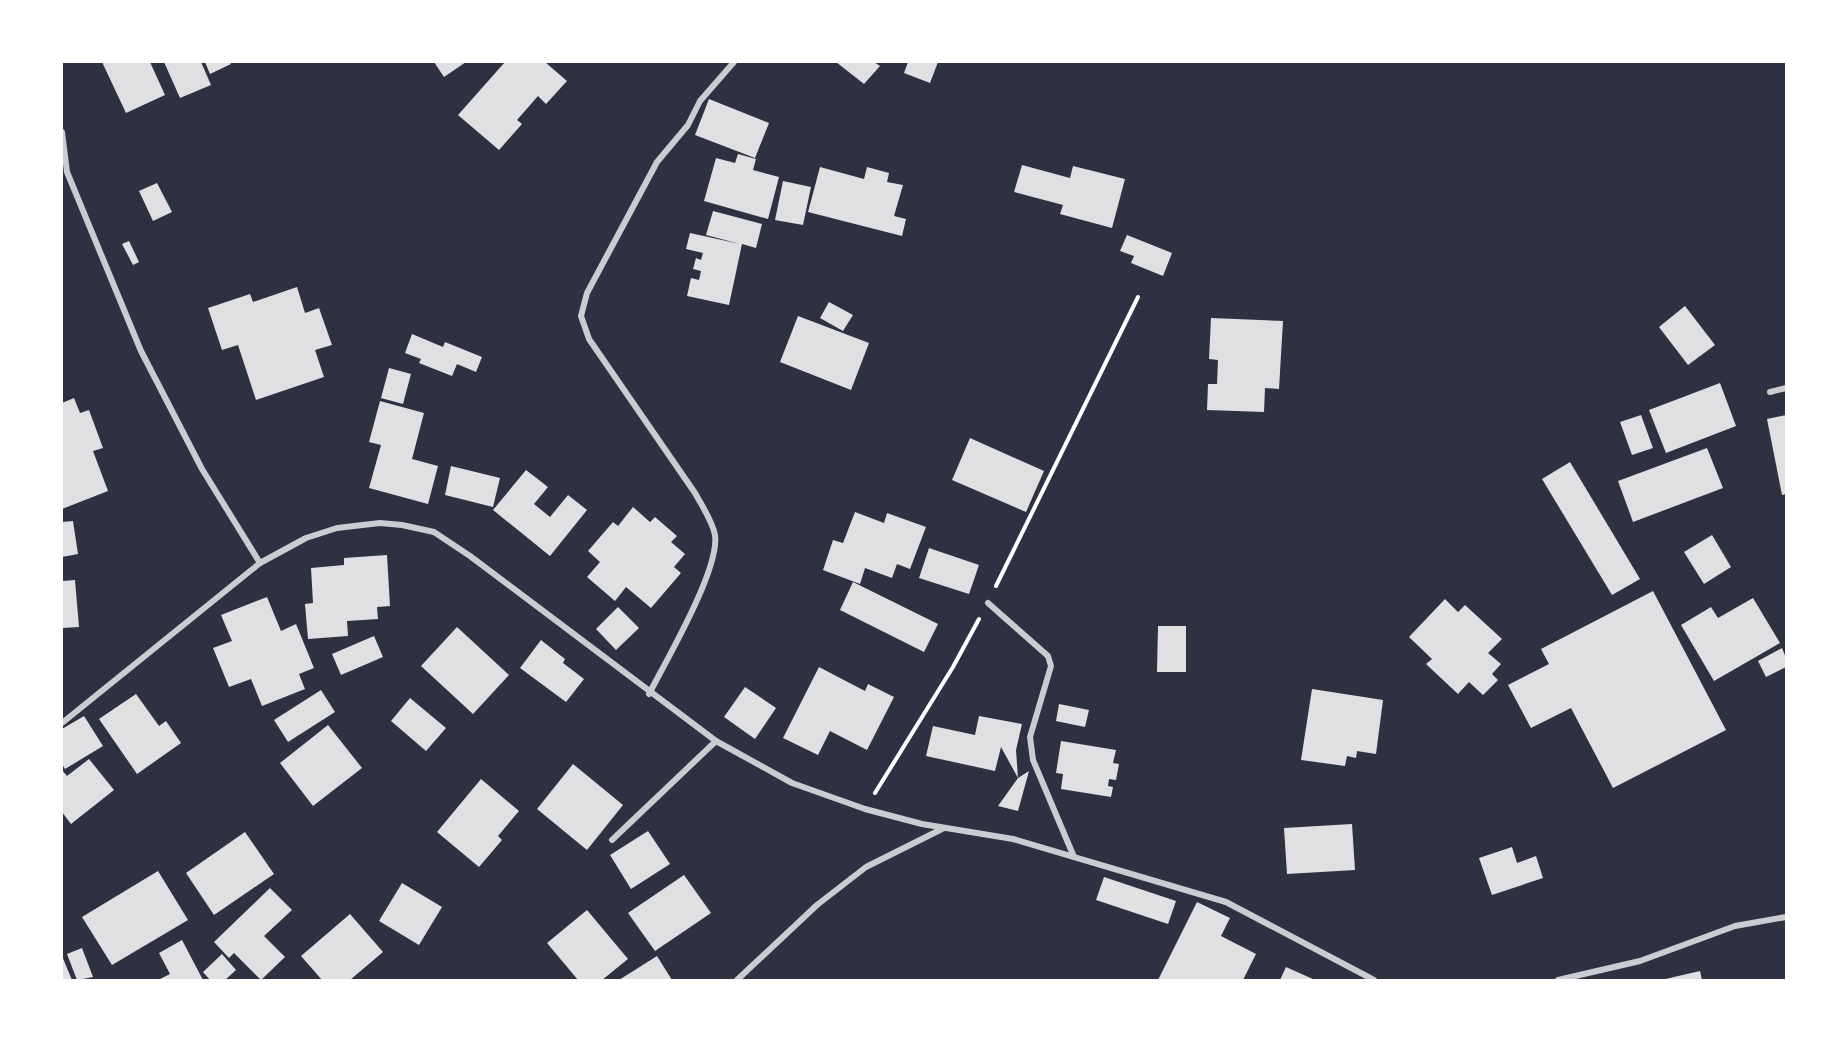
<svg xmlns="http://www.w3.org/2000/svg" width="1848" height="1042" viewBox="0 0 1848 1042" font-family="'Open Sans',sans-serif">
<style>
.building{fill:#e0e0e3}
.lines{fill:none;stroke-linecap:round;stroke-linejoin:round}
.path{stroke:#fff;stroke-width:4}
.minor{stroke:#caccd0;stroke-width:6}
</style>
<rect width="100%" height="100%" fill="#2d3142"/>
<g class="building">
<path d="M102,62H150L165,95L126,113Z"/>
<path d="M164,62H201L211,85L180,98Z"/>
<path d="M205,62H230L231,64L210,74Z"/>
<path d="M434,62H466L444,77Z"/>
<path d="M505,62H545L567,81L546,104L538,96L517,120L522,124L499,150L458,115Z"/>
<path d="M836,62H874L880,66L864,84Z"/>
<path d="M908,62H938L930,83L904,73Z"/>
<path d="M709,99L769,123L755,158L695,135Z"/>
<path d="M738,154L756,159L753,170L779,177L768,219L704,201L716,158L735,163Z"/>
<path d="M1022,165L1070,178L1073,166L1125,179L1112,228L1060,214L1063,205L1014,192Z"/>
<path d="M820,167L864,179L867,167L889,173L887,182L903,185L894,216L906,219L902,236L808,212Z"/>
<path d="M783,181L811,187L803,225L775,220Z"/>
<path d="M157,183L172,212L153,221L139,191Z"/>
<path d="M713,211L762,224L756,248L742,244L729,305L687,296L691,278L699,280L701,271L693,269L696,258L701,260L703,253L686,249L690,233L740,244L706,235Z"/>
<path d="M1127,235L1172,253L1163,276L1131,263L1134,256L1120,251Z"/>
<path d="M129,241L139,262L133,265L122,244Z"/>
<path d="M297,287L305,313L319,308L332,345L315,350L324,377L256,400L238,345L222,350L208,308L250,294L253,302Z"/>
<path d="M829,302L853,315L843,331L820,318Z"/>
<path d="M1685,306L1715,345L1688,365L1659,327Z"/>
<path d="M798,316L869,343L851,390L780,362Z"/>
<path d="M1211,318L1283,321L1279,389L1265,388L1264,412L1207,410L1208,384H1217L1218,360L1209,359Z"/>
<path d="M412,334L443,347L445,342L482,357L476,372L457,364L452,376L419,363L421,359L405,353Z"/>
<path d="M389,368L411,374L403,404L381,398Z"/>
<path d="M1720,383L1736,426L1666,453L1649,410Z"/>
<path d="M74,398L80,413L89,410L103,448L93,451L108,491L62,509V403Z"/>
<path d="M380,401L424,413L412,459L438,466L428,504L369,488L381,445L369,442Z"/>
<path d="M1641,415L1653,448L1632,455L1620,422Z"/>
<path d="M1786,415V494L1782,495L1767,419Z"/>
<path d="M970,438L1044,471L1026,512L952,480Z"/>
<path d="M1707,448L1723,488L1633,522L1618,481Z"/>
<path d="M1570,462L1640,579L1612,595L1542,479Z"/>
<path d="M451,466L500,478L493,507L445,495Z"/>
<path d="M526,470L548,487L534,504L550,517L568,495L587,510L550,556L493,510Z"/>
<path d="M633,507L650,522L655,517L677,536L671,542L685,554L674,567L681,573L651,608L626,587L615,601L587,577L600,562L588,551L613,522L618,526Z"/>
<path d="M855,512L884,523L887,513L926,527L910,569L897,564L892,578L865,568L860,584L823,570L833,540L843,543Z"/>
<path d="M73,521L78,554L62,557V522Z"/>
<path d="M1712,535L1731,567L1704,584L1684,552Z"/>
<path d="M929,548L979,565L969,594L919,578Z"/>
<path d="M387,555L390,606L377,607L378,619L347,621L348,636L308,639L305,604L313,603L311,568L344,565V558Z"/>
<path d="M75,580L79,627L62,628V581Z"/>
<path d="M853,582L938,624L924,652L840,610Z"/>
<path d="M1653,591L1726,730L1613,788L1571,708L1531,728L1508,685L1549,664L1541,649Z"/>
<path d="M267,597L281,631L296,624L314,668L299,674L305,689L262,706L251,679L229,687L213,648L232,641L221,615Z"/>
<path d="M1753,598L1780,643L1714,681L1681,625L1711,607L1718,618Z"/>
<path d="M1445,599L1458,612L1465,605L1502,639L1488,653L1501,664L1492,674L1498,680L1483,695L1469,682L1458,694L1426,664L1432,659L1409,637Z"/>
<path d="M618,607L639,628L616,650L596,629Z"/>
<path d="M1158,626H1186V672H1157Z"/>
<path d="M457,627L509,675L473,714L421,666Z"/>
<path d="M374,636L383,657L341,675L332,654Z"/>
<path d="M541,640L565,659L563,663L584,679L566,702L520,668Z"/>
<path d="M1782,648L1786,658V667L1766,677L1758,661Z"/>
<path d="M819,667L865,691L868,684L894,697L867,750L830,731L818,755L783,738Z"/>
<path d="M745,687L776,708L755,739L724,717Z"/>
<path d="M1312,689L1383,700L1376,754L1357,751L1356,758L1347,756L1345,766L1301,760Z"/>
<path d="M321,690L335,712L288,742L274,720Z"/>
<path d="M136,694L159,726L166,721L181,743L137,774L99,719Z"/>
<path d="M410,698L446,728L426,751L391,721Z"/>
<path d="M1059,704L1089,710L1085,727L1056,721Z"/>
<path d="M84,716L103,746L65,769L62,764V729Z"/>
<path d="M979,716L1022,724L1016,750L1018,778L1001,747L995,771L926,756L933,726L975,735Z"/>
<path d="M328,725L362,768L313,806L280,763Z"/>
<path d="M1061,741L1116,750L1113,763L1119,764L1116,780L1109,779L1108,786L1113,787L1111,797L1061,789L1063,774L1056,773Z"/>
<path d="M89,759L114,790L71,824L62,812V770L67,776Z"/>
<path d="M573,764L623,805L587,850L537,809Z"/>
<path d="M1029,771L1018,811L998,806L1018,778Z"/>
<path d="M481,779L519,811L498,836L502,840L479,867L437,832Z"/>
<path d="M1352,824L1355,870L1287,874L1284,828Z"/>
<path d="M648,831L670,864L631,889L610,855Z"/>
<path d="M245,832L274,874L214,915L186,873Z"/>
<path d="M1512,847L1517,863L1536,856L1543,878L1492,895L1479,858Z"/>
<path d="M158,871L188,920L112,965L82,917Z"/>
<path d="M684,875L711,913L655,951L628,913Z"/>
<path d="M1104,877L1176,901L1168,924L1096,900Z"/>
<path d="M402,883L442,907L419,945L379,921Z"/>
<path d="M270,888L292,910L264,936L285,957L261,980L234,953L229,958L214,942Z"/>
<path d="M1197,902L1230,918L1221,936L1256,954L1243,980H1158Z"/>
<path d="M587,910L628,959L602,980H578L547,943Z"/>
<path d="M350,914L383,952L350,980H322L301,956Z"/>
<path d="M182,940L203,980H158L170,974L159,953Z"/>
<path d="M82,948L93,977L77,980L67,954Z"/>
<path d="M222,954L236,970L225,980H210L203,972Z"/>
<path d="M62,956L72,980H62Z"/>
<path d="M657,956L672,980H619Z"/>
<path d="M1286,967L1315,980H1280Z"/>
<path d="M1700,971L1702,980H1661Z"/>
</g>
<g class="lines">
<g class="path">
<path d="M996,586L1138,297"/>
<path d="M875,793L953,667L979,619"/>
</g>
<g class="minor">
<path d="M62,132L67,172L141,351L202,469L260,563"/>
<path d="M1770,392L1786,388"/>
<path d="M988,603L1048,656L1051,666L1030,737L1033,760L1074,857"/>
<path d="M649,694C666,661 720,569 715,535C712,520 702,506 695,493L589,339L581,316L587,293L657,162L688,125L700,101L734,62"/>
<path d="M62,723L260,563L306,538L337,528L380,523L402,525L434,532L470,556L716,741L792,783L865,809L922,824L1013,839L1226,902L1374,980"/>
<path d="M612,840L716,741"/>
<path d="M737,980L817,905L866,867L944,828"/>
<path d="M1558,980L1640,961L1735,926L1786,917"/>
</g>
</g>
<rect width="1848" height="1042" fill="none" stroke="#ffffff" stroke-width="126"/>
</svg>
